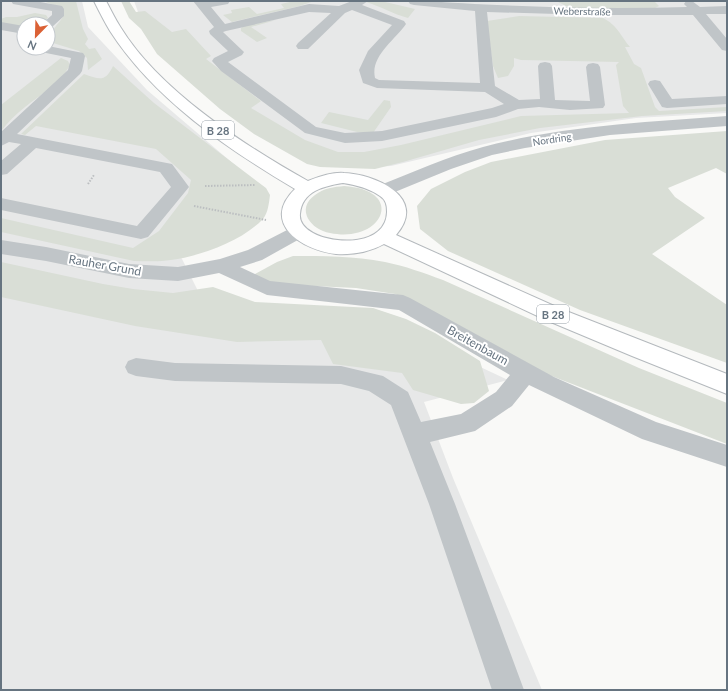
<svg xmlns="http://www.w3.org/2000/svg" width="728" height="691" viewBox="0 0 728 691" font-family="Lato,sans-serif">
<style>
.built{fill:#e7e8e8;fill-rule:evenodd}
.green{fill:#d9ded6}
.lines{fill:none;stroke-linecap:round;stroke-linejoin:round}
.major-casing{stroke:#b4b9bd;stroke-width:2}
.path{stroke:#bbbec0;stroke-width:2;stroke-dasharray:1.5 1.5;stroke-linecap:butt}
.minor{fill:#c0c5c8;fill-rule:evenodd}
.major{fill:#fff;fill-rule:evenodd}
.labels{text-anchor:middle;dominant-baseline:central;stroke-width:4;stroke-linejoin:round;paint-order:stroke}
.far-street-label{font-size:10px;fill:#667480;stroke:#fff}
.shield{fill:#fff;stroke:#949ea6;stroke-width:1}
.shield-label{font-size:11px;font-weight:bold;fill:#667480}
.street-label{font-size:12px;fill:#667480;stroke:#fff}
</style>
<rect width="100%" height="100%" fill="#f9f9f7"/>
<g class="built">
<path d="M1,1H82L88,27L147,90L250,178L180,255L201,297L376,318L508,380L424,402L453,478L542,690H1ZM24,24H48V48H24Z"/>
<path d="M134,1H727V113L636,118L531,133L391,166L370,167L311,159L141,20Z"/>
</g>
<g class="green">
<path d="M43,1H76L83,29L88,39L85,44L89,49L95,48L102,59L88,70L87,58L79,51L53,43C47,31 59,25 64,15L59,7Z"/>
<path d="M121,1H129L136,12L145,11L172,32L186,29L211,56L206,59L261,101L251,108L305,140L338,152H364L401,145L521,116L629,113L623,106L616,65L619,62L521,60L514,58V66L508,76L498,78L493,66L487,21L519,16L603,18C618,26 620,35 630,47H625L634,64L641,68L655,107L659,111L727,107V111L642,116L540,128L479,140L403,162L375,169L320,167L307,164L254,134L220,109L157,54L141,29L129,18Z"/>
<path d="M294,1H314L300,6L232,22L223,15L232,13L231,10L249,7L257,14L284,8L281,4Z"/>
<path d="M368,1H381L415,9L408,18C393,14 380,6 366,2Z"/>
<path d="M556,1L590,2V1H654L659,6L655,8H570Z"/>
<path d="M35,13L46,15L48,18L41,24H24V28L1,24V19L6,17H17Z"/>
<path d="M276,20L251,27L267,38L257,42L241,31V28L246,25Z"/>
<path d="M61,58L68,61L70,65C60,84 41,94 25,107C16,114 8,122 1,131V105Z"/>
<path d="M113,66L154,103L266,188L270,195C269,203 268,213 263,219C242,241 201,256 171,260C159,262 146,261 134,261L1,232V218L133,248L159,231L188,193L191,180L156,149L36,126L25,135L21,134L84,74C99,79 105,83 113,66Z"/>
<path d="M384,100L390,101L391,107L373,133L357,132L321,123L329,112L368,120Z"/>
<path d="M727,131V174L716,168L668,188L675,197L705,218L652,254L727,305V363L580,310L448,251L420,229L417,206L431,189L465,172L491,162L605,140Z"/>
<path d="M344,186C407,190 383,244 330,233C311,230 295,209 315,195C324,188 334,187 344,186Z"/>
<path d="M293,256C323,256 354,256 385,262C405,266 424,273 443,280L639,368L727,403V444L549,375L449,320L395,294L356,288L270,284L256,277L255,274L277,262Z"/>
<path d="M1,262L103,284L133,289L173,293L213,287L255,302L373,308L406,319L435,333L480,361L489,391L474,403L461,404L413,390L402,373L333,364L321,340L237,342L135,326L1,297Z"/>
</g>
<g class="lines">
<g class="major-casing">
<path id="major" d="M94,1H106C111,10 115,19 121,28C159,90 245,146 308,181C318,177 333,172 344,173C374,174 429,197 396,235L561,309L727,374V394L632,356L546,320L384,244C370,252 352,255 336,254C302,250 260,223 295,189C226,148 154,99 110,31C104,21 99,11 94,1ZM343,183C356,185 369,188 380,196C386,200 387,205 387,212C386,246 335,245 313,233C306,229 299,223 300,214C302,191 324,186 343,183Z"/>
</g>
<g class="path">
<path d="M88,184L94,175"/>
<path d="M205,186L256,185"/>
<path d="M194,206L266,220"/>
</g>
<g class="minor">
<path d="M11,1H35L62,6L64,9V16L52,27L48,28V24H42L52,15V11L13,4Z"/>
<path d="M193,1H230L228,4L211,7L225,24L309,4L339,6L352,1H368L362,5L404,21L406,24C395,40 370,56 375,78L379,80L480,83L475,11L414,5L410,4L408,1C438,1 467,4 497,5C560,8 623,9 687,7L684,4L686,1H692L700,7L727,6V14H706L727,39V51L722,50L693,15H590L487,12L495,86L519,100L540,99L538,66L540,63L545,62L550,63L552,66L555,100L590,101L586,67L588,64L593,63L598,64L600,67L605,105L603,108L570,110L539,107L518,109L496,117L382,141L345,143L305,133L221,71L212,61L214,58L228,51L210,34L209,31L214,27ZM352,10L392,25L368,51L359,70L363,83L377,88L485,92L504,104L492,108L382,131L345,133L316,127L228,62L242,55L244,52L223,32L226,31L309,12L331,13L298,43L296,46L298,49H308L345,13Z"/>
<path d="M1,22L24,26V34L1,30Z"/>
<path d="M48,46L83,53L85,56L82,71L80,74L17,134L172,164L189,187L148,237L141,239L1,210V198L137,226L171,187L160,172L36,148L7,174L1,175V161L21,144L9,142L1,146V132L68,70L71,58L36,51L34,48H48Z"/>
<path d="M655,80L660,81L672,99L727,96V104L667,108L662,107L648,84L650,81Z"/>
<path d="M727,116V126L610,135L525,148L492,155L451,169L390,194L384,195L378,194L375,190L378,186C413,172 447,157 483,147C561,126 647,122 727,116Z"/>
<path d="M298,226L305,228L307,232L305,236L262,260L240,267L270,281L403,295L410,298L554,377L656,422L727,445V467L642,439L529,385L512,406L475,431L430,442L455,504L524,690H492L429,504L391,405L369,391L341,384L175,381L136,376L128,373L125,367L128,361L136,358L175,363L341,366L383,376L408,392L421,422L461,414L496,392L510,375L399,310L267,295L219,273L178,281L129,278L46,261L1,254V240L46,247L129,264L178,267L220,259L248,250L291,228Z"/>
</g>
<use href="#major" class="major"/>
</g>
<g class="labels">
<g class="far-street-label">
<text transform="translate(582 11) rotate(1)">Weberstraße</text>
<text transform="translate(552 139) rotate(-9)">Nordring</text>
</g>
<g class="shield">
<rect x="202" y="121" width="32" height="18" rx="3"/>
<rect x="537" y="305" width="32" height="18" rx="3"/>
</g>
<g class="shield-label">
<text x="218" y="130">B 28</text>
<text x="553" y="314">B 28</text>
</g>
<g class="street-label">
<text transform="translate(105 265) rotate(10)">Rauher Grund</text>
<text transform="translate(478 345) rotate(29)">Breitenbaum</text>
</g>
</g>
<rect width="728" height="691" fill="none" stroke="#667480" stroke-width="4"/>
<g transform="translate(36 36) rotate(203)"><circle r="19" fill="#ffffff" stroke="#c2c7cc"/>
<path d="M0-3L7 15L0 10L-7 15Z" fill="#db6135"/>
<text y="-6" font-size="11" font-weight="bold" text-anchor="middle" fill="#667480">N</text>
</g>
</svg>
